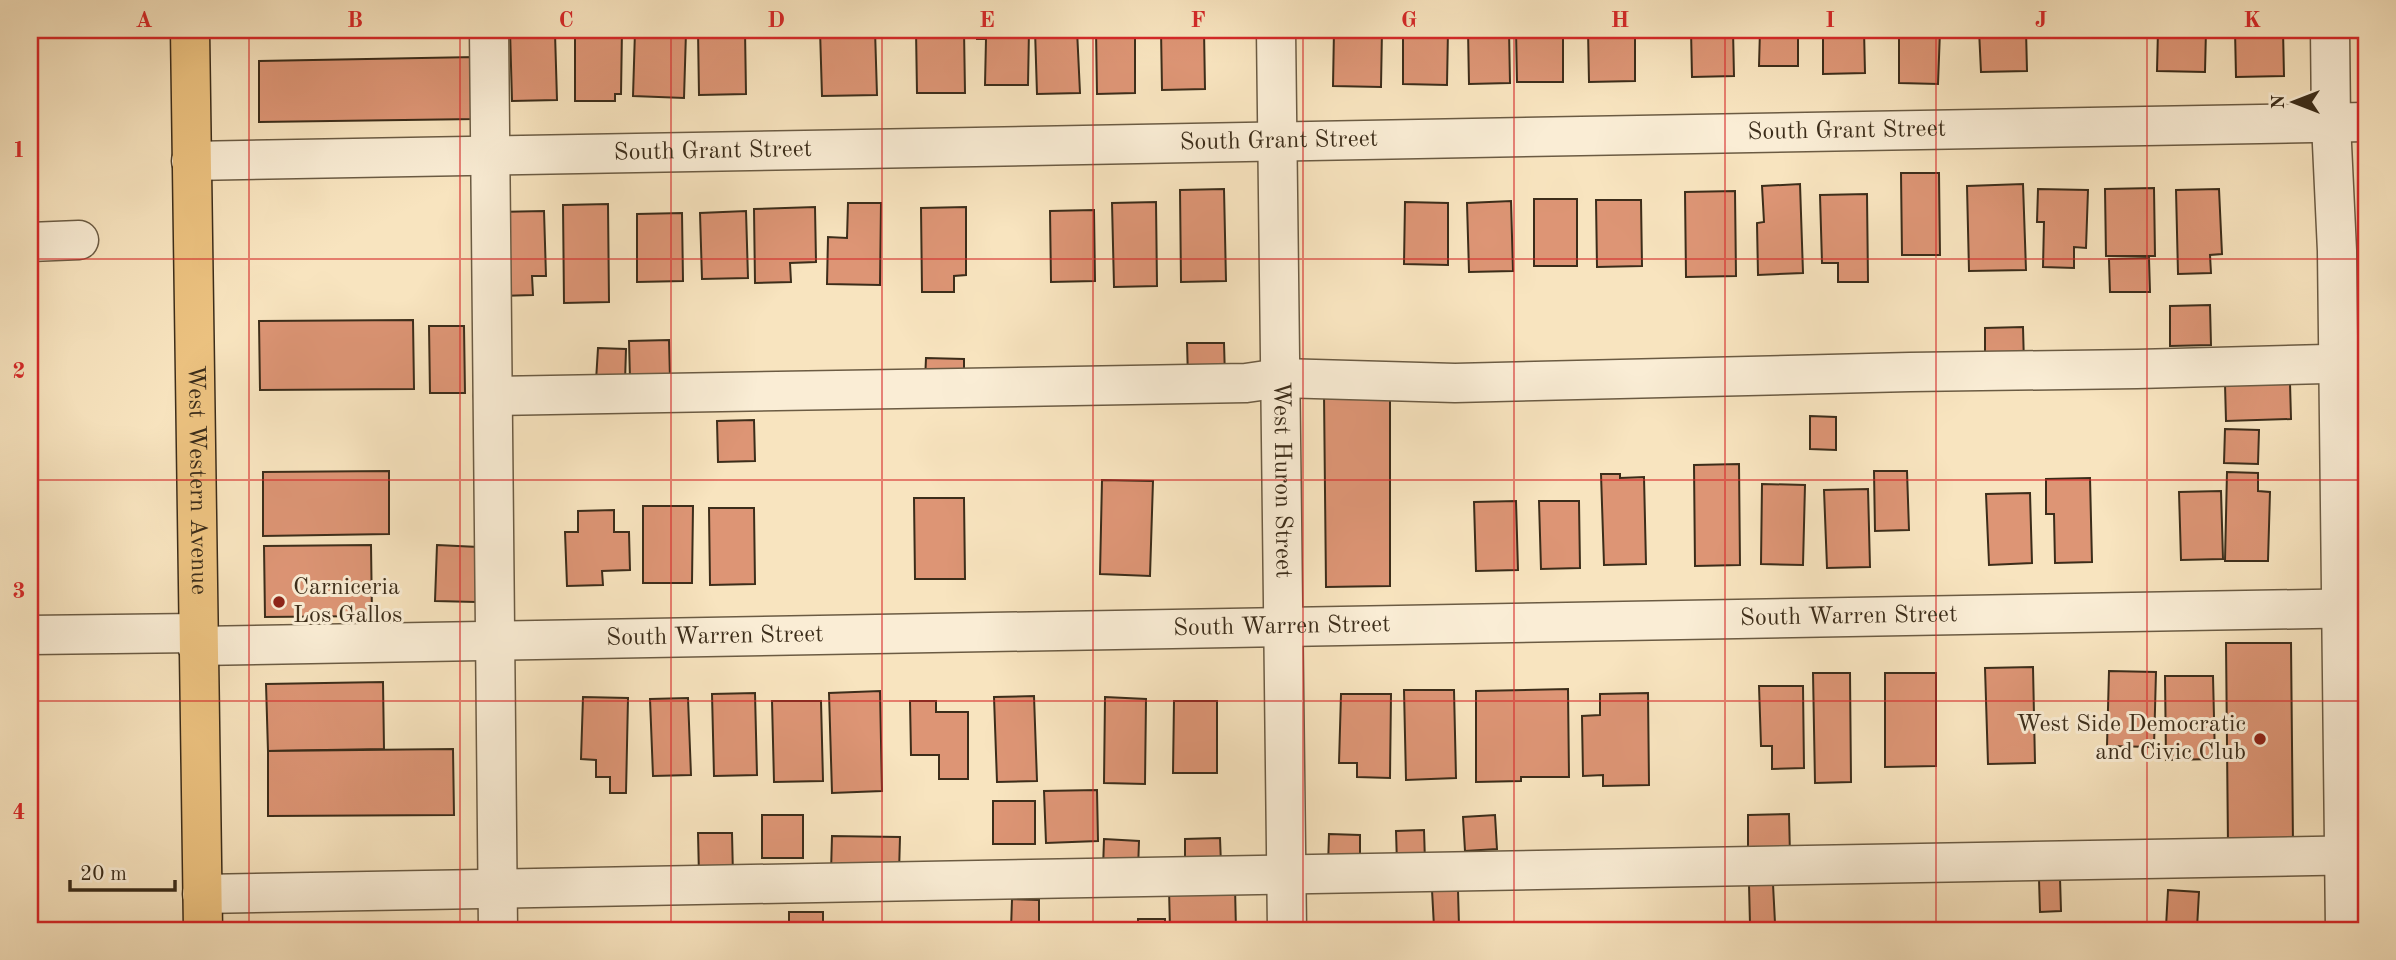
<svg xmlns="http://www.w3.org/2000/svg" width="2396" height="960" viewBox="0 0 2396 960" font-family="'Old Standard TT',serif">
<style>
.building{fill:#dd9575;stroke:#3c2d1a;stroke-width:2}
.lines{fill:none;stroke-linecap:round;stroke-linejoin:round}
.minor-casing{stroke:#6b5b43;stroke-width:41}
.major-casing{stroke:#3c2d1a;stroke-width:41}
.minor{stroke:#faedd5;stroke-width:38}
.major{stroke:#ecc280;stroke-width:38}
.grid{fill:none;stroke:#d62828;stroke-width:2;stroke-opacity:0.55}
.poi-dot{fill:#8f2418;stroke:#faedd5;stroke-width:2.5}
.labels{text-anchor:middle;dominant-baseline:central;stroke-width:6;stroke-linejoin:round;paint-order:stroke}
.street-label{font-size:24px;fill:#3c2d1a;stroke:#faedd5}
.poi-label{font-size:24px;fill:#3c2d1a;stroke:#faedd5;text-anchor:start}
.neatline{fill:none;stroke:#d62828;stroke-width:2.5}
.grid-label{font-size:23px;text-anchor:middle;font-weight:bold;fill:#d62828}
</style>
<rect width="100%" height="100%" fill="#f8e4bf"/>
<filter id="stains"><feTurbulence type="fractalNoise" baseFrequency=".00286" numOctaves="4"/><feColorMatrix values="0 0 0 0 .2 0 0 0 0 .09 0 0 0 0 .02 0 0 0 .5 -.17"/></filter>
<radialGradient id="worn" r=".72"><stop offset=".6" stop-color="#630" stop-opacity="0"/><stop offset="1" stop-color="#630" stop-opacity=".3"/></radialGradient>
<g class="building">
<path d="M510,30H541V34L555,33L557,100L512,101Z"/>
<path d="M575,30H622L621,94H615V101H575Z"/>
<path d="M745,30L746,94L699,95L698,31Z"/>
<path d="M820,30H875L877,95L822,96Z"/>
<path d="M916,30H964L965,93H917Z"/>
<path d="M977,30H1029L1028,85H985L986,39H977Z"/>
<path d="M1035,30H1077L1080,93L1037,94Z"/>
<path d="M1096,30H1135V93L1097,94Z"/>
<path d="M1161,30H1204L1205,89L1162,90Z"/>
<path d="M1334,30H1382L1381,87L1333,86Z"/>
<path d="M1403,30H1448L1447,85L1403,84Z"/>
<path d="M1468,30H1509L1510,83L1469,84Z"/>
<path d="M1516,30H1563V82H1517Z"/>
<path d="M1588,30H1635V81L1589,82Z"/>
<path d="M1691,30H1733L1734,76L1692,77Z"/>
<path d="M1760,30H1798V66H1759Z"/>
<path d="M1823,30H1864L1865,73L1823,74Z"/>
<path d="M1899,30L1940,31L1938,84L1899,83Z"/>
<path d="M1979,30H2026L2027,71L1981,72Z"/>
<path d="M2158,30H2206L2205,72L2157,71Z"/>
<path d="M2235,30H2283L2284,76L2236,77Z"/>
<path d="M635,31L686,32L684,98L633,96Z"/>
<path d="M475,57L476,119L259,122V61Z"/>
<path d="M1901,173H1939L1940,255H1902Z"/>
<path d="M1800,184L1803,273L1758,275L1757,223L1764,222L1762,186Z"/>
<path d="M2023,184L2026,270L1969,271L1967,186Z"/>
<path d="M2154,188L2155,256H2106L2105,189Z"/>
<path d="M1224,189L1226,281L1181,282L1180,190Z"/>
<path d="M2038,189L2088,190L2086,248L2074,247V268L2043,267L2044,222H2037Z"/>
<path d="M2219,189L2222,254L2210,255L2211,273L2178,274L2176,190Z"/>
<path d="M1735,191L1736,276L1686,277L1685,192Z"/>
<path d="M1867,194L1868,282H1838V263H1822L1820,195Z"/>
<rect x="1534" y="199" width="43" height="67"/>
<path d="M1596,200H1641L1642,266L1597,267Z"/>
<path d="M1511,201L1513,271L1469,272L1467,203Z"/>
<path d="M1156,202L1157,286L1114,287L1112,203Z"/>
<path d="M1405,202L1448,203V265L1404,264Z"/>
<path d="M848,203H881L880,285L827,284L828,237L847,238Z"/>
<path d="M608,204L609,302L564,303L563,205Z"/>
<path d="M815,207L816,262L790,263L791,282L755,283L754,209Z"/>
<path d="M966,207V275L954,276V292H922L921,208Z"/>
<path d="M1094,210L1095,281L1051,282L1050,211Z"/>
<path d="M544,211L546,276H532L533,295L501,296L499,212Z"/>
<path d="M746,211L748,278L702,279L700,213Z"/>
<path d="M682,213L683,281L637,282V214Z"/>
<path d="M2149,258L2150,292H2110L2109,259Z"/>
<path d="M2210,305L2211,345L2170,346V306Z"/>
<path d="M413,320L414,389L260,390L259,321Z"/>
<path d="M429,326H464L465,393H430Z"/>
<path d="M2023,327L2024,364L1985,365V328Z"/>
<path d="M669,340L670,379H630L629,341Z"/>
<path d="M1187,343H1224L1225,377L1188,378Z"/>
<path d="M598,348L626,349L625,382L596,381Z"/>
<path d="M926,358L964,359V382L925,381Z"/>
<path d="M2290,383L2291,419L2226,421L2225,384Z"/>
<path d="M1390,393V586L1326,587L1324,394Z"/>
<path d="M1810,416L1836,417V450L1810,449Z"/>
<path d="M754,420L755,461L718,462L717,421Z"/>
<path d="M2225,429L2259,430L2258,464L2224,463Z"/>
<path d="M1739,464L1740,565L1695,566L1694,465Z"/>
<path d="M389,471V534L263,536V472Z"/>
<path d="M1874,471H1907L1909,530L1875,531Z"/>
<path d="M2227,472L2258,473V491L2270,492L2268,561H2225Z"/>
<path d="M1601,474H1620V478L1644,477L1646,564L1604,565Z"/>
<path d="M2090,478L2092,562L2055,563L2054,514H2046V479Z"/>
<path d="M1102,480L1153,481L1150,576L1100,574Z"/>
<path d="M1762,484L1805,485L1803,565L1761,564Z"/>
<path d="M1868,489L1870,567L1827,568L1824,490Z"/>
<path d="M2221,491L2223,559L2181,560L2179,492Z"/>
<path d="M2030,493L2032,563L1989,565L1986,494Z"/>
<path d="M914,498H964L965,579H915Z"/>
<path d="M1516,501L1518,570L1476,571L1474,502Z"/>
<path d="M1539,501H1579L1580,568L1541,569Z"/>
<path d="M643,506H693L692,583H643Z"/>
<path d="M709,508H754L755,584L710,585Z"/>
<path d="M614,510V532H629L630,570L602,571L603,585L567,586L565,532H578V511Z"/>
<path d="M371,545L372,616L265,617L264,546Z"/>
<path d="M437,545L478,547L476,602L435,601Z"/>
<path d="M2226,643H2291L2293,845L2228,846Z"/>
<path d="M2033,667L2035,763L1988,764L1985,668Z"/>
<path d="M2109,671L2156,672L2154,747L2107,746Z"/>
<path d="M1813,673H1850L1851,782L1815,783Z"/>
<path d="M1885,673H1936V766L1885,767Z"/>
<path d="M2165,676H2213L2215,759L2166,760Z"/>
<path d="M383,682L384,749L268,751L266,684Z"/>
<path d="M1759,686H1803L1804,768L1772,769V746H1761Z"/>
<path d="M1568,689L1569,777H1521V781L1476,782V691Z"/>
<path d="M1404,690H1454L1456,778L1406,780Z"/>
<path d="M880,691L882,791L832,793L829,693Z"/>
<path d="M755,693L757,775L714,776L712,694Z"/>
<path d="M1648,693L1649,785L1603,786V775L1583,776L1582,716L1600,715V694Z"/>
<path d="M1341,694H1391L1390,778L1357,777V763H1339Z"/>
<path d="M1034,696L1037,781L997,782L994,697Z"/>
<path d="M583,697L628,698L626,793H610V777H596V760L581,759Z"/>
<path d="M1105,697L1146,699L1145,784L1104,783Z"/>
<path d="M688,698L691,775L653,776L650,699Z"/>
<path d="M772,701H821L823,781L774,782Z"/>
<path d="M910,701H936V712H968V779H939V755H911Z"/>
<path d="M1174,701H1217V773H1173Z"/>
<path d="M453,749L454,815L268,816V751Z"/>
<path d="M1097,790L1098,841L1046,843L1044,791Z"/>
<rect x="993" y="801" width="42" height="43"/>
<path d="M1789,814L1790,855L1748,856V815Z"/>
<rect x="762" y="815" width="41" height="43"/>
<path d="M1495,815L1497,849L1465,851L1463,817Z"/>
<path d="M1424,830L1425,862L1397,864L1396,831Z"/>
<path d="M698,833H732L733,876H699Z"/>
<path d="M1329,834L1360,835V867L1328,866Z"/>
<path d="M832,836L900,837L899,873L831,872Z"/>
<path d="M1220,838L1221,864L1185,865V839Z"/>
<path d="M1104,839L1139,841L1138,870L1103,869Z"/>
<path d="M2060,878L2061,911L2040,912L2039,879Z"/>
<path d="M1773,884L1775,923L1750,924L1749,885Z"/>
<path d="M1235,887L1236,930H1170L1169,889Z"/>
<path d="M1432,890H1458L1459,926L1434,927Z"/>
<path d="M2168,890L2199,892L2197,928L2166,927Z"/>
<path d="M1012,899L1039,900V930H1011Z"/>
<rect x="789" y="912" width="34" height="18"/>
<rect x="1138" y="919" width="27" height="11"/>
<rect x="857" y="923" width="41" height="7"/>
</g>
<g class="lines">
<g class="minor-casing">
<g id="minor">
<path d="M489,30L498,930"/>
<path id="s1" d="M1276,30L1287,930"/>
<path d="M2330,30L2331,123L2337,251L2345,930"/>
<path id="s2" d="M191,161L2366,122"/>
<path d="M30,242L79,240"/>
<path d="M493,396L1246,383L1280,378L1455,383L1910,372L2137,369L2366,363"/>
<path d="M30,635L197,633"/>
<path id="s3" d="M197,646L2366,608"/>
<path d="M202,894L2366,855"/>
</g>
</g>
<g class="major-casing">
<g id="major">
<path id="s4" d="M190,30L203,930"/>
</g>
</g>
<use href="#minor" class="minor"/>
<use href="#major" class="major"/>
</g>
<path class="grid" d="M249,30V930M460,30V930M671,30V930M882,30V930M1093,30V930M1303,30V930M1514,30V930M1725,30V930M1936,30V930M2147,30V930M30,259H2366M30,480H2366M30,701H2366"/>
<g class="poi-dot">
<circle cx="279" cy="602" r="7"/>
<circle cx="2260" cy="739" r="7"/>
</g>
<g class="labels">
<g class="street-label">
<text stroke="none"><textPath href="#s2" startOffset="1656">South Grant Street</textPath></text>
<text stroke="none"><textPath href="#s2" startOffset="1088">South Grant Street</textPath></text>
<text stroke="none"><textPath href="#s2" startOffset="522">South Grant Street</textPath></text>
<text stroke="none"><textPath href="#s4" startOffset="450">West Western Avenue</textPath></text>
<text stroke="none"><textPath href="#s1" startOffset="450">West Huron Street</textPath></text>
<text stroke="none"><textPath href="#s3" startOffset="1652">South Warren Street</textPath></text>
<text stroke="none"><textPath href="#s3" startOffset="1085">South Warren Street</textPath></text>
<text stroke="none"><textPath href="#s3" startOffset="518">South Warren Street</textPath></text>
</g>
<g class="poi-label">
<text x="293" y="588">Carniceria<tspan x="293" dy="28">Los Gallos</tspan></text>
<text x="2246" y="725" text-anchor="end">West Side Democratic<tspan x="2246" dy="28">and Civic Club</tspan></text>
</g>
</g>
<rect width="2396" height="960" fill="none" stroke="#f8e4bf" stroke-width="77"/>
<g transform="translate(2294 102) rotate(270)" stroke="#faedd5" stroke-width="5" paint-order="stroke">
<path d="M0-5L12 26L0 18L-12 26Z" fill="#3c2d1a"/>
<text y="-10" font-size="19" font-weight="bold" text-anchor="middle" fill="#3c2d1a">N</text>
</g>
<path d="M70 880v10h105v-10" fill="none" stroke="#3c2d1a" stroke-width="3.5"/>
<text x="80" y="880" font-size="21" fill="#3c2d1a" stroke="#faedd5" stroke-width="5" paint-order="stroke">20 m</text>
<rect x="38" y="38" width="2320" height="884" class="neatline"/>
<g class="grid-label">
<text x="144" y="27">A</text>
<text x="355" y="27">B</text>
<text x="566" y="27">C</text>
<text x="776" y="27">D</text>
<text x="987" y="27">E</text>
<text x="1198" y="27">F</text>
<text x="1409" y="27">G</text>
<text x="1620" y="27">H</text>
<text x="1830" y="27">I</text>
<text x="2041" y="27">J</text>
<text x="2252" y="27">K</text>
<text x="19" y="157">1</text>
<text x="19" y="378">2</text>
<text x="19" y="598">3</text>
<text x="19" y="819">4</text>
</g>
<rect width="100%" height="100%" filter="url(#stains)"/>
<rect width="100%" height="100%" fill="url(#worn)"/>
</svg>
